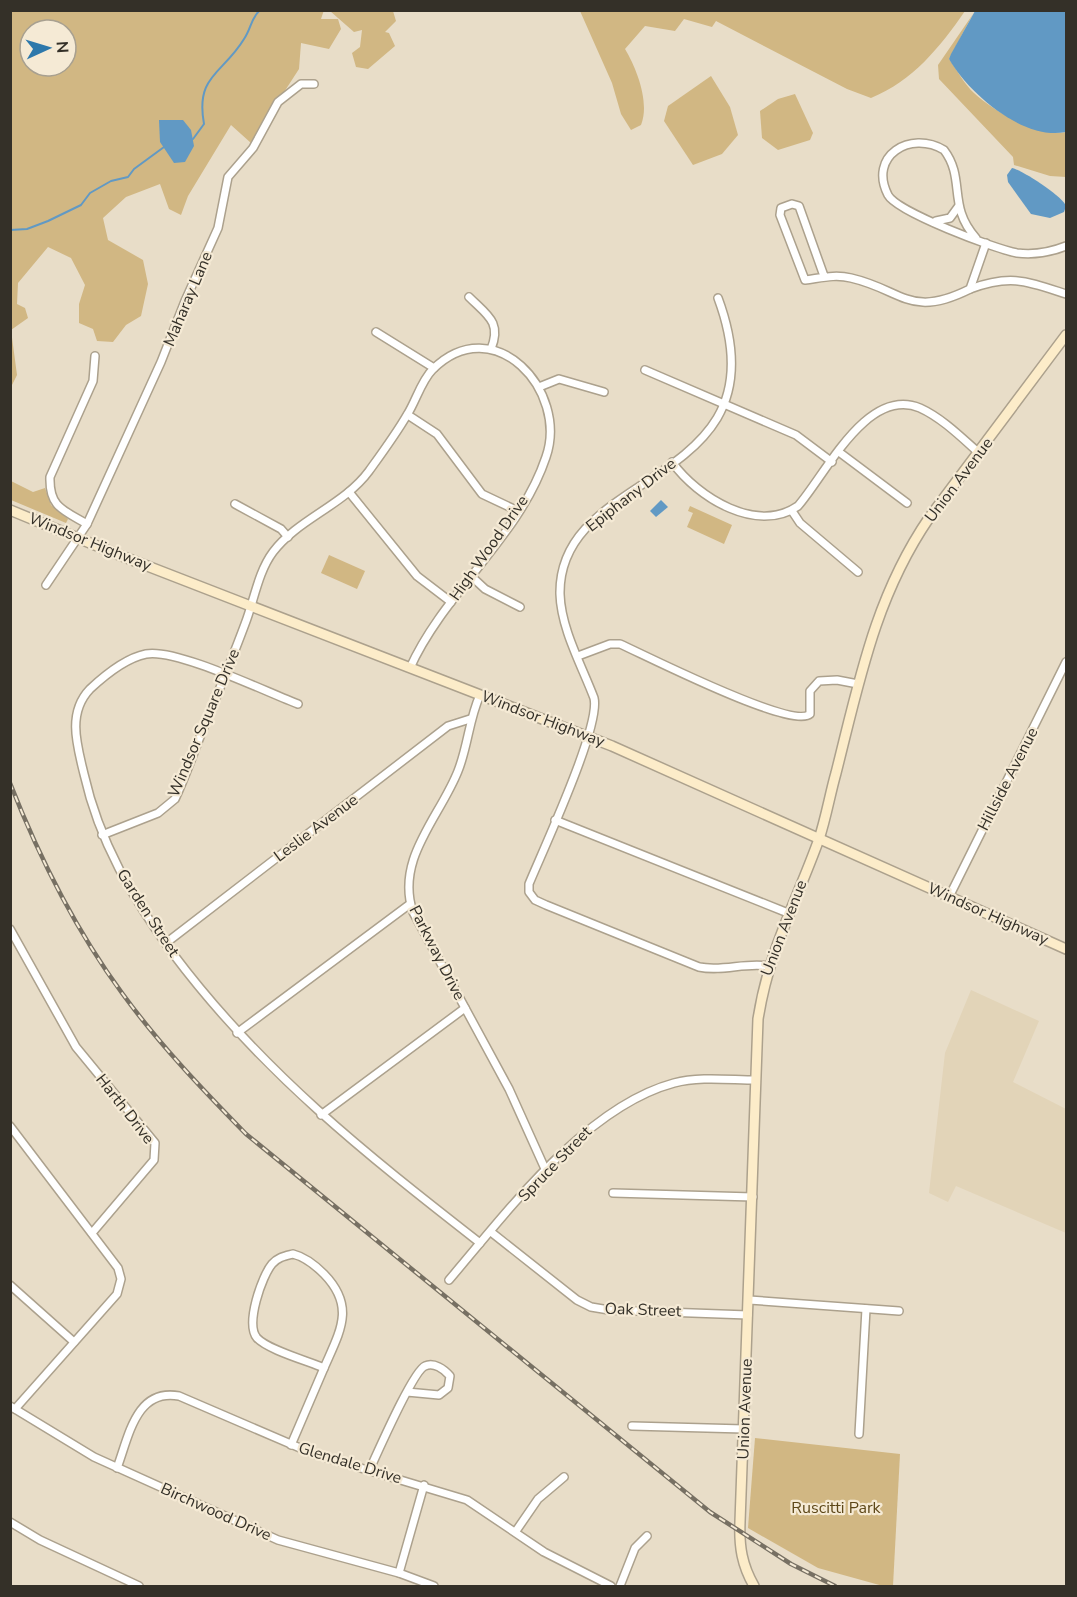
<svg xmlns="http://www.w3.org/2000/svg" width="1077" height="1597" viewBox="0 0 1077 1597" font-family="'Nunito Sans',sans-serif">
<style>
.built{fill:#e2d4b8}
.green{fill:#d1b783;fill-rule:evenodd}
.water{fill:#6199c4}
.lines{fill:none;stroke-linecap:round;stroke-linejoin:round}
.stream{stroke:#6199c4;stroke-width:2}
.street-casing{stroke:#aca18d;stroke-width:10}
.secondary-casing{stroke:#aca18d;stroke-width:12}
.street{stroke:#fff;stroke-width:7}
.secondary{stroke:#fcecc9;stroke-width:9}
.rail-casing{stroke:#777063;stroke-width:4.5}
.rail{stroke:#f5ead5;stroke-width:2;stroke-dasharray:7;stroke-linecap:butt}
.labels{text-anchor:middle;dominant-baseline:central;stroke-width:4.5;stroke-linejoin:round;paint-order:stroke}
.street-label{font-size:16px;fill:#343028;stroke:#f5ead5}
.park-label{font-size:16px;fill:#5d4718;stroke:#f5ead5}
</style>
<rect width="100%" height="100%" fill="#e8ddc8"/>
<path class="built" d="M971,990L1039,1021L1013,1082L1066,1109V1233L956,1186L948,1202L929,1193L945,1053Z"/>
<g class="green">
<path d="M324,10L321,19H338L341,29L329,49L301,43L299,69L251,143L231,125L188,196L181,215L169,209L160,184L126,197L103,218L108,240L143,260L148,284L141,316L126,325L113,342L97,341L93,329L79,323V304L85,285L71,258L48,247L18,283L17,304L25,308L28,318L11,330L17,375L11,387V11ZM30,30H66V66H30Z"/>
<path d="M330,11H393L396,21L385,32L389,33L395,46L368,69L356,67L352,53L360,47L362,30L354,32Z"/>
<path d="M580,11H965C940,47 913,81 871,98L847,89L716,21L712,27L684,19L675,31L645,26L625,49C637,69 650,103 641,125L631,130L621,114L612,83Z"/>
<path d="M973,14L949,59C957,70 965,85 974,93C995,112 1039,138 1066,132V177L1050,176L1014,165L1013,157L939,79L938,65Z"/>
<path d="M711,76L730,107L738,135L722,154L693,165L664,121L668,106Z"/>
<path d="M795,94L813,133L810,140L778,150L762,138L760,111L778,99Z"/>
<path d="M11,481L33,492L45,488L51,505L68,519L66,523L11,500Z"/>
<path d="M690,506L732,525L724,544L687,527L693,513L688,511Z"/>
<path d="M329,555L365,571L357,589L321,573Z"/>
<path d="M755,1438L900,1454L893,1586H883L818,1568L748,1528Z"/>
</g>
<g class="water">
<path d="M975,11H1066V132C1024,141 969,94 949,59L951,54Z"/>
<path d="M159,120H183L191,130L194,146L185,162L174,163L160,142Z"/>
<path d="M1012,168C1022,170 1063,197 1066,206L1064,212L1050,218L1031,214L1008,182L1007,175Z"/>
<path d="M661,500L668,507L656,517L650,511Z"/>
</g>
<g class="lines">
<g class="stream">
<path d="M193,139L204,124C195,75 223,74 244,39C251,29 251,18 260,10"/>
<path d="M10,230L27,229L48,221L81,205L90,193L111,181L128,177L134,169L164,147"/>
</g>
<g class="street-casing">
<g id="street">
<path d="M936,221L950,218L958,207"/>
<path d="M976,238C947,206 966,179 944,150C910,130 868,156 888,195C897,212 995,249 1017,253C1033,255 1051,252 1066,246"/>
<path d="M824,276L799,206L792,204L781,208L780,215L805,280C821,278 835,274 851,278C903,290 910,319 970,289L986,243"/>
<path d="M970,289C1011,274 1026,281 1066,294"/>
<path d="M469,297C487,315 502,322 491,349"/>
<path d="M718,298C789,489 558,465 560,594C561,629 582,666 594,698C601,726 543,850 529,884V892L535,900L546,905L699,967C723,972 745,962 768,966"/>
<path d="M376,332L434,368"/>
<path d="M645,370L796,435L832,462"/>
<path d="M539,387L559,379L604,392"/>
<path d="M408,415L437,434L482,494L518,511"/>
<path d="M839,452L907,503"/>
<path d="M672,462C698,498 757,534 798,506C826,474 867,386 920,408C942,418 961,437 979,453"/>
<path d="M349,492L417,576L451,602"/>
<path d="M235,504L281,529L288,537"/>
<path d="M792,511L800,523L858,572"/>
<path d="M87,524C63,510 49,507 50,477L93,381L95,356"/>
<path d="M471,576L485,589L520,607"/>
<path d="M46,585L87,524L161,362L185,301L218,228L228,177L253,148L278,102L301,84H314"/>
<path d="M578,656L610,644H620C647,656 792,730 810,714V691L819,681L837,680L858,684"/>
<path d="M480,695C469,719 468,746 458,771C440,817 395,859 413,912L509,1089L546,1171"/>
<path d="M298,704C266,692 176,648 146,654C126,658 105,675 90,689C67,713 77,745 84,774C99,841 133,900 174,955C262,1072 366,1154 480,1243"/>
<path d="M555,820L788,913"/>
<path d="M102,835L158,813L175,799C186,776 194,751 204,727C218,693 232,659 245,624C254,601 258,572 273,552C298,519 344,505 369,471C382,453 396,434 407,415C416,401 421,381 433,369C494,309 569,391 546,457C519,538 444,592 410,668"/>
<path d="M949,897L1066,662"/>
<path d="M10,929L76,1047L155,1143L154,1160L92,1233"/>
<path d="M166,943L448,726L470,719"/>
<path d="M237,1033L410,904"/>
<path d="M321,1115L465,1008"/>
<path d="M10,1126L118,1268L121,1279L117,1294L15,1409"/>
<path d="M613,1193L753,1197"/>
<path d="M491,1232L577,1300L591,1307L609,1310L748,1315"/>
<path d="M293,1254C305,1257 315,1265 324,1274C356,1307 340,1331 324,1368C308,1361 268,1350 257,1338C245,1324 262,1276 272,1264C278,1257 285,1256 293,1254Z"/>
<path d="M449,1280C507,1212 585,1107 674,1083C700,1076 730,1080 756,1080"/>
<path d="M10,1285L74,1342"/>
<path d="M749,1300L899,1311"/>
<path d="M10,1406L94,1457L278,1540L399,1573L434,1586"/>
<path d="M632,1426L744,1429"/>
<path d="M859,1434L866,1309"/>
<path d="M291,1445L324,1368"/>
<path d="M117,1468C129,1436 136,1388 179,1396L314,1454L467,1500L544,1552L611,1586"/>
<path d="M369,1471C377,1454 413,1371 425,1366C434,1362 444,1369 450,1376L448,1388L439,1395L407,1392"/>
<path d="M10,1522L40,1540L139,1586"/>
<path d="M516,1531L538,1499L564,1477"/>
<path d="M399,1573L424,1485"/>
<path d="M620,1586L635,1548L647,1536"/>
</g>
</g>
<g class="secondary-casing">
<g id="secondary">
<path d="M10,510L119,555L612,746L1066,949"/>
<path d="M754,1586C742,1565 739,1547 740,1522L758,1019C769,949 796,903 819,839C826,818 830,794 836,773C859,682 875,597 929,518L1066,335"/>
</g>
</g>
<use href="#street" class="street"/>
<use href="#secondary" class="secondary"/>
<g class="rail-casing">
<path id="rail" d="M10,783C39,857 75,929 122,993C159,1044 202,1089 246,1134L710,1512L791,1564L835,1586"/>
</g>
<use href="#rail" class="rail"/>
</g>
<g class="labels">
<g class="street-label">
<text transform="translate(188 299) rotate(-67)">Maharay Lane</text>
<text transform="translate(959 480) rotate(-53)">Union Avenue</text>
<text transform="translate(631 495) rotate(-38)">Epiphany Drive</text>
<text transform="translate(90 542) rotate(22)">Windsor Highway</text>
<text transform="translate(489 548) rotate(-55)">High Wood Drive</text>
<text transform="translate(543 719) rotate(21)">Windsor Highway</text>
<text transform="translate(204 723) rotate(-67)">Windsor Square Drive</text>
<text transform="translate(1008 779) rotate(-63)">Hillside Avenue</text>
<text transform="translate(316 828) rotate(-37)">Leslie Avenue</text>
<text transform="translate(148 913) rotate(57)">Garden Street</text>
<text transform="translate(988 914) rotate(24)">Windsor Highway</text>
<text transform="translate(784 928) rotate(-69)">Union Avenue</text>
<text transform="translate(437 953) rotate(63)">Parkway Drive</text>
<text transform="translate(125 1109) rotate(52)">Harth Drive</text>
<text transform="translate(555 1164) rotate(-46)">Spruce Street</text>
<text transform="translate(643 1310) rotate(2)">Oak Street</text>
<text transform="translate(745 1409) rotate(-88)">Union Avenue</text>
<text transform="translate(350 1463) rotate(17)">Glendale Drive</text>
<text transform="translate(216 1512) rotate(24)">Birchwood Drive</text>
</g>
<g class="park-label">
<text x="836" y="1508">Ruscitti Park</text>
</g>
</g>
<rect width="1077" height="1597" fill="none" stroke="#343028" stroke-width="24"/>
<g transform="translate(48 48) rotate(86)"><circle r="28" fill="#f5ead5" stroke="#a8a090" stroke-width="1.5"/>
<path d="M0-4.5L10 22L0 15L-10 22Z" fill="#2d78ab"/>
<text y="-9" font-size="16" font-weight="bold" text-anchor="middle" fill="#343028">N</text>
</g>
</svg>
